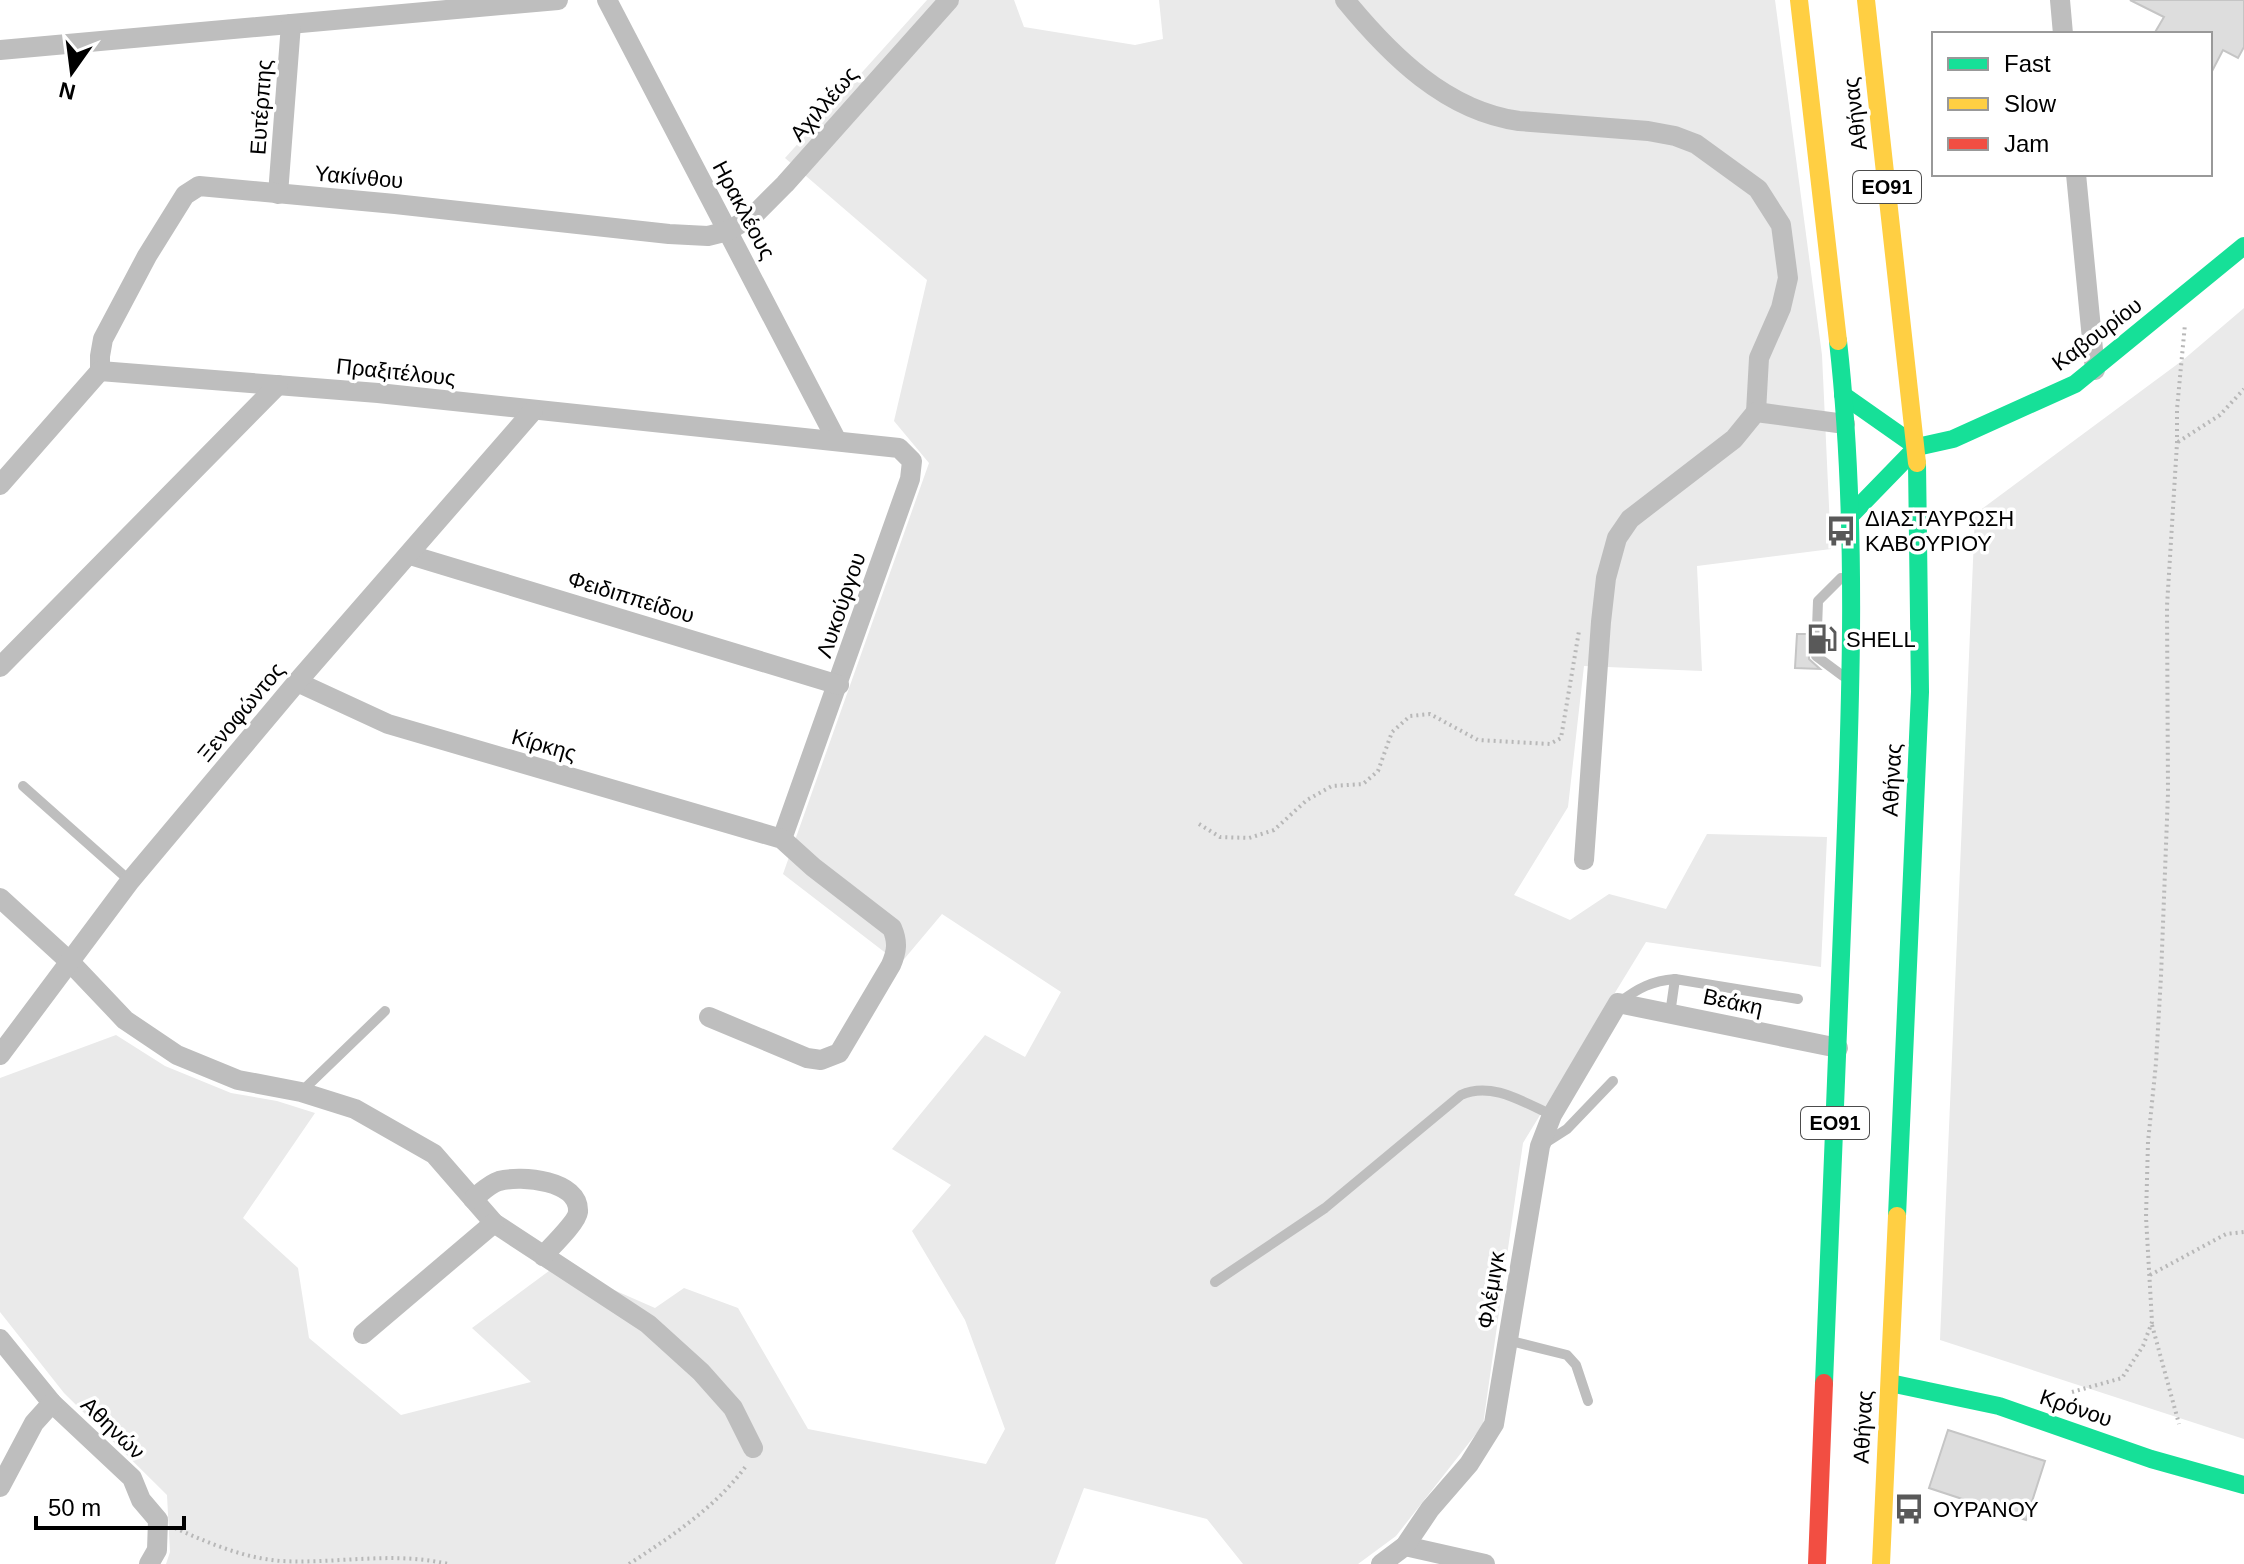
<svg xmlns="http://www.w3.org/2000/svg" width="2244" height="1564" viewBox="0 0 2244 1564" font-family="Arial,sans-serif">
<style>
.green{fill:#eaeaea}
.building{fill:#ddd;stroke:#c5c5c5;stroke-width:2}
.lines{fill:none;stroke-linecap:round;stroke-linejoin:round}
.path{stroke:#b8b8b8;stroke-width:4;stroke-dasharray:2 4;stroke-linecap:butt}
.lane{stroke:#bebebe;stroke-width:10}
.street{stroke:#bebebe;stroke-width:20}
.fast{stroke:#16e098;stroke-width:18}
.slow{stroke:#ffcf43;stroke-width:18}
.jam{stroke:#f24e42;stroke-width:18}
.labels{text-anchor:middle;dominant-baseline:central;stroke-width:7;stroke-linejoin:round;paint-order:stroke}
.shield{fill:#fff;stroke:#4c4c4c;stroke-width:2}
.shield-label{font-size:20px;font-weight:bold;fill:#000}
.street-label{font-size:22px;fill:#000;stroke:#fff}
.poi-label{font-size:22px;fill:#000;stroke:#fff;text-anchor:start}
</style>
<rect width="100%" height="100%" fill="#fff"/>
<g class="green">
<path d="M927,0H1014L1024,27L1135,45L1163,39L1159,0H1775L1822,355L1831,549L1697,566L1702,671L1584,666L1568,807L1514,895L1570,920L1609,894L1666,909L1707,834L1827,837L1821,967L1646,942L1523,1143L1483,1425L1396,1536L1358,1564H1243L1207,1519L1084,1488L1055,1564H166L170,1552L167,1495L64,1393L0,1312V1078L116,1035L165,1066L231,1093L277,1101L315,1113L243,1218L298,1268L309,1338L401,1415L531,1382L472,1328L557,1265L655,1308L684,1288L738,1308L808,1429L986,1464L1005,1429L965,1320L912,1231L951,1185L892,1149L985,1035L1025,1057L1061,992L942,914L900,964L783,874L929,463L894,421L927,280L785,158Z"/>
<path d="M2244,308V1439L1940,1340L1975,514L2183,360Z"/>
</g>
<g class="building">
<path d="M2130,0H2244V47L2238,58L2223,50L2210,75V34H2154L2164,17Z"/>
<path d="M1797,634H1809V659L1820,669L1795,668Z"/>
<path d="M1948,1430L2045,1461L2026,1520L1929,1488Z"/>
</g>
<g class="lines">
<g class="path">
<path d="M2178,442L2220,415L2244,389"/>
<path d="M1199,824L1220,837L1249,838L1274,830L1307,800L1332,786L1363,784L1378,771L1392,732L1410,716L1430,714L1478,740L1550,744L1561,738L1579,631"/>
<path d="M2150,1275L2226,1234L2244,1232"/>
<path d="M2152,1325L2179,1424"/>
<path d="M2072,1392L2122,1378L2143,1346L2152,1322L2146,1217L2148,1142L2156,1063L2161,976L2168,793L2167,606L2177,443V409L2185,324"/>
<path d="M175,1528C208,1543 244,1558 281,1561C337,1564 393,1551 448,1564"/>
<path d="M629,1564C672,1536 716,1507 746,1466"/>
</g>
<g class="lane">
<path d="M1841,578L1818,601L1816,656L1843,676"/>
<path d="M23,786L130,881"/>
<path d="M1620,1002C1638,988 1652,981 1675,979"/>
<path d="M1670,1014L1675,979L1798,999"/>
<path d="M301,1092L385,1011"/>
<path d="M1542,1145L1567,1129L1613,1081"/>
<path d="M1215,1282L1325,1208L1461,1095C1491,1081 1523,1102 1552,1115"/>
<path d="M1507,1340L1567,1355L1576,1365L1588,1401"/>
</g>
<g class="street">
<path d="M607,0L837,441"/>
<path d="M1345,0C1390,55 1446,111 1519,121L1648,131L1675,136L1696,144L1758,189L1781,225L1788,278L1781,308L1759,358L1756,412"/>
<path d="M2060,0L2063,34"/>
<path d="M0,50L558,0"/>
<path d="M2076,174L2095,370"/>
<path d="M278,194L291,24"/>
<path d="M100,371V356L103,339L147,256L185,195L199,186L395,204L669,234L708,236L728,231L753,216L785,184L949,0"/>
<path d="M0,485L100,371L378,393L899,448L912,461L910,479L782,839"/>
<path d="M410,555L839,685"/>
<path d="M0,667L278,385"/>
<path d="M297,682L388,724L782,839L813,867L892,928C898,942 897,951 891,965L839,1053L821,1060L807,1058L709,1017"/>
<path d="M1584,860L1601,622L1606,578L1617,538L1630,519L1734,439L1756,412L1845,424"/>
<path d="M0,898L69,961L125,1020L177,1055L238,1080L301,1092L355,1109L434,1154L494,1223L648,1324L701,1372L733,1408L753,1448"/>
<path d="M0,1055L130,881L297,682L533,411"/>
<path d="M473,1199C481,1193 489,1184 499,1181C521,1175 580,1180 578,1212C577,1222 551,1247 543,1256"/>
<path d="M363,1334L494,1223"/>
<path d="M0,1339L52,1403L132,1478L141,1500L158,1520L157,1550L149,1564"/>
<path d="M0,1487L34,1423L52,1403"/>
<path d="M1405,1546L1485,1564"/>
<path d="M1381,1564L1405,1546L1430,1509L1469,1464L1494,1424L1540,1146L1552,1115L1618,1003L1838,1048"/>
</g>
<g class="fast">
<path d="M1843,395L1917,447"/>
<path d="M1917,447L1953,439L2075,384L2244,246"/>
<path d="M1849,517L1917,447"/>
<path d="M1897,1216L1920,692L1917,463"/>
<path d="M1824,1383C1831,1215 1837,1048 1844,880C1851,701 1858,520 1838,341"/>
<path d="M1890,1383L1999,1406L2151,1459L2244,1485"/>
</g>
<g class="slow">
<path d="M1799,0L1838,341"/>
<path d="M1866,0L1917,463"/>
<path d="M1881,1564L1897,1216"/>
</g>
<path class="jam" d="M1817,1564L1824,1383"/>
</g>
<defs>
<g id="bus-bare" transform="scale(2.4)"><path d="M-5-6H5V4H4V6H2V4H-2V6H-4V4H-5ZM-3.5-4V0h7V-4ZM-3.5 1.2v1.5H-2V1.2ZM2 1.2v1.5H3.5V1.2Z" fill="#595959" stroke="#fff" stroke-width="2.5" paint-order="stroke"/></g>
<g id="fuel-bare" transform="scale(2.4)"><path d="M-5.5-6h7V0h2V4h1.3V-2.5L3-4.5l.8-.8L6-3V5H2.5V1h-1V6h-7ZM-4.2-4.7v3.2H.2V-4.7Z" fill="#595959" stroke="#fff" stroke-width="2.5" paint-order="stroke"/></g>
</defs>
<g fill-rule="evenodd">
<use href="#bus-bare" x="1841" y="531"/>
<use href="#fuel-bare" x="1822" y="639"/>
<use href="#bus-bare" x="1909" y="1509"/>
</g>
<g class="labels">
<g class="shield">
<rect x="1853" y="171" width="68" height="32" rx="6"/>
<rect x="1801" y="1107" width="68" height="32" rx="6"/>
</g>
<g class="shield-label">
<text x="1887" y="187">ΕΟ91</text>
<text x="1835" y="1123">ΕΟ91</text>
</g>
<g class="street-label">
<text transform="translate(824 104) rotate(-49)">Αχιλλέως</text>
<text transform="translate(261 107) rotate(-86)">Ευτέρπης</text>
<text transform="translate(1855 114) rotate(-97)">Αθήνας</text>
<text transform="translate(359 177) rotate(5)">Υακίνθου</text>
<text transform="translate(744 210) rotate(62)">Ηρακλέους</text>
<text transform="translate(2097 334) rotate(-37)">Καβουρίου</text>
<text transform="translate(396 372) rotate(6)">Πραξιτέλους</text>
<text transform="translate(631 597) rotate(17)">Φειδιππείδου</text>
<text transform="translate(841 605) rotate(-71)">Λυκούργου</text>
<text transform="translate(241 712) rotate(-50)">Ξενοφώντος</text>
<text transform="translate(544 745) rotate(16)">Κίρκης</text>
<text transform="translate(1892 780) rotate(-87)">Αθήνας</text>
<text transform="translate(1733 1002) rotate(12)">Βεάκη</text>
<text transform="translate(1491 1290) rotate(-81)">Φλέμιγκ</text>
<text transform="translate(2076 1408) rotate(19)">Κρόνου</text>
<text transform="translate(1863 1427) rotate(-87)">Αθήνας</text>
<text transform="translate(113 1428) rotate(44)">Αθηνών</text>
</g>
<g class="poi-label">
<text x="1865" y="518">ΔΙΑΣΤΑΥΡΩΣΗ<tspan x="1865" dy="25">ΚΑΒΟΥΡΙΟΥ</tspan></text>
<text x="1846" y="639">SHELL</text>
<text x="1933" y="1509">ΟΥΡΑΝΟΥ</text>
</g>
</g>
<rect x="1932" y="32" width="280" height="144" fill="#ffffff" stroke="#999999" stroke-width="2"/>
<rect x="1948" y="58" width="40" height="12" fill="#16e098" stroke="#999999" stroke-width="2"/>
<text x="2004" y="72" font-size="24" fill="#000000">Fast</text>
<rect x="1948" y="98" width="40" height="12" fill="#ffcf43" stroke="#999999" stroke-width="2"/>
<text x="2004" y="112" font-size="24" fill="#000000">Slow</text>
<rect x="1948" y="138" width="40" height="12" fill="#f24e42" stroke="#999999" stroke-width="2"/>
<text x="2004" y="152" font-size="24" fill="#000000">Jam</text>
<g transform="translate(72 72) rotate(194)" stroke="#ffffff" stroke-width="6" paint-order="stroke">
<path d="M0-6L14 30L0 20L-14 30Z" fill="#000000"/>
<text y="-12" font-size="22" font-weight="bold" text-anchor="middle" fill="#000000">N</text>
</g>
<path d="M36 1516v12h148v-12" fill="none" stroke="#000000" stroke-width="4"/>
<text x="48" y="1516" font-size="24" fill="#000000" stroke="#ffffff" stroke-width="6" paint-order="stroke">50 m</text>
</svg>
